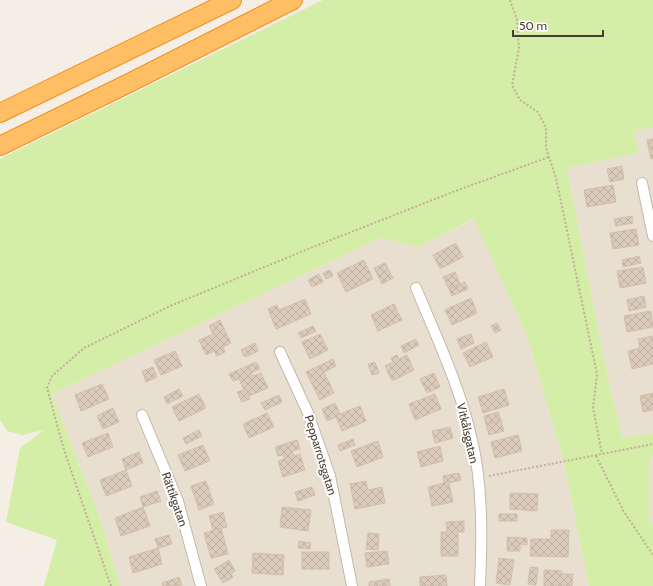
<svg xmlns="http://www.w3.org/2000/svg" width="653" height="586" viewBox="0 0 653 586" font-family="Cabin,sans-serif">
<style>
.residential{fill:#e9dfd1}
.green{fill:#d4eda7}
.building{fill:url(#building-cross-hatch);stroke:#d2bfaa}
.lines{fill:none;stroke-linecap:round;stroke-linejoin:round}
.street-casing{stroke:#c3b8a8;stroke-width:12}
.highway-casing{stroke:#ef9223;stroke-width:20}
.path{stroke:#c4af95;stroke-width:2;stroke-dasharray:2 2;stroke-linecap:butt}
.street{stroke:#fff;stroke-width:10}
.highway{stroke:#ffbe64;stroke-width:18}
.labels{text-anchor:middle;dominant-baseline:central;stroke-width:4;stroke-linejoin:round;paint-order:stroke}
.street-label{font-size:12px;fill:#473d33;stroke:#fff}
</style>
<defs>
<pattern id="building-cross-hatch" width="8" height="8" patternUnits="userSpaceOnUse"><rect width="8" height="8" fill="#dacbbb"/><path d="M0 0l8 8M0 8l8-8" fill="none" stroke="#bcafa1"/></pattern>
</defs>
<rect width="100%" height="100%" fill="#f4eee4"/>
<g class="residential">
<path d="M653,127V433L622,438L605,364L567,168L637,153L634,131Z"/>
<path d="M475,219L527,336L564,462L589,586H120L99,515L52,394L380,238L418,247Z"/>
<path d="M653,455V526L649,521L650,456Z"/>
</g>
<path class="green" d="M323,0H653V127L634,131L638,153L567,168L605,364L622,438L653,433V455L650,456L649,521L653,526V586H589L564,462L527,336L474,219L418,247L380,238L52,394L99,515L120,586H44L57,540L6,522L20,448L44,430L22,435L7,431L0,420V159Z"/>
<g class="building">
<path d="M653,139V158L651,159L647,140Z"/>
<path d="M622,166L624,179L610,182L607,169Z"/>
<path d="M613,185L616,202L587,207L584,190Z"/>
<path d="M632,216L633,223L616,226L614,219Z"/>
<path d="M636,229L639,245L613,249L610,233Z"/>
<path d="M456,243L463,257L440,269L433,255Z"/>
<path d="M639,256L641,263L623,267L622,260Z"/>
<path d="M364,260L373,279L346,292L337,273Z"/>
<path d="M385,263L393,278L382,284L374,268Z"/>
<path d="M643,267L646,283L620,288L617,271Z"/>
<path d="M330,270L333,276L326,279L323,273Z"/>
<path d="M455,272L460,284L449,289L443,277Z"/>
<path d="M319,274L323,282L312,287L308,280Z"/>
<path d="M465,282L468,289L452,296L449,289Z"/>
<path d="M644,296L646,307L629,311L627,300Z"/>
<path d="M471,298L477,313L452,325L445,310Z"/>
<path d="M305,299L311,314L276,329L268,309L277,305L279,310Z"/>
<path d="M394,304L402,320L378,331L371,315Z"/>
<path d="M651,311L653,327L627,332L624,316Z"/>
<path d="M220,320L231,343L223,347L225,352L217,356L214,351L206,355L199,340L213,334L209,326Z"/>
<path d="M497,323L501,330L495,333L491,326Z"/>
<path d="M313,326L316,331L301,338L298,333Z"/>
<path d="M320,334L328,350L310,359L302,342Z"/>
<path d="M471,334L474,343L461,349L457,339Z"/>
<path d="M653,336V364L632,369L628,351L640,348L638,339Z"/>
<path d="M416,339L419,345L404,353L401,346Z"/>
<path d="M486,342L493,357L470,367L463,353Z"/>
<path d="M255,343L258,351L245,357L241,350Z"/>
<path d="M175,351L182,366L161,375L154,360Z"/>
<path d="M397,355L399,359L407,355L414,370L392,381L385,366L393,362L391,358Z"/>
<path d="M333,359L336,366L324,372L334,393L320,400L306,372Z"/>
<path d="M256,362L260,369L251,373L253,376L261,373L268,388L249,396L250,399L242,402L237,392L244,390L239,379L233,381L229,374Z"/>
<path d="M375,362L379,373L372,375L368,364Z"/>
<path d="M153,367L157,377L146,382L142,371Z"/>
<path d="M434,373L440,387L427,393L420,379Z"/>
<path d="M102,384L109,399L81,411L75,395Z"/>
<path d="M179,389L183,396L167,404L164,397Z"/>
<path d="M504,389L509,405L483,413L478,397Z"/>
<path d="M653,393V410L643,412L640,396Z"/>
<path d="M199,394L206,408L179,421L172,407Z"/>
<path d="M435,394L441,409L415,420L409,404Z"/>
<path d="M279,395L282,402L265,410L261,403Z"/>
<path d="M335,403L340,414L360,406L366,421L342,431L336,417L327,421L322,409Z"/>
<path d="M113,408L119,422L103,429L97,416Z"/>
<path d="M498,412L501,420L486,424L484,416Z"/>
<path d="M267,413L274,427L249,438L243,424Z"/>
<path d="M501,420L504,431L489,435L486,424Z"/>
<path d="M450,427L453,438L435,443L432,431Z"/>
<path d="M199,430L202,436L186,444L183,438Z"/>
<path d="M108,433L113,447L88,457L82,443Z"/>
<path d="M518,435L522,451L495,458L491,442Z"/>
<path d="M353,439L355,445L340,451L338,445Z"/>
<path d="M297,440L300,449L292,451L294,456L300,454L305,470L283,477L278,461L284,459L283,455L278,456L275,447Z"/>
<path d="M378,441L383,457L357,467L351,451Z"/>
<path d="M203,445L210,461L185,471L178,455Z"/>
<path d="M440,446L443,461L421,467L417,452Z"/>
<path d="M139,452L143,463L126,470L122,459Z"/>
<path d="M126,470L132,486L106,496L100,480Z"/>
<path d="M459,473L461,480L449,483L453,502L432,506L428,487L444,483L443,476Z"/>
<path d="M206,481L214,504L199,510L191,486Z"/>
<path d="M366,481L368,490L382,487L385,503L355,509L350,484Z"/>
<path d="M312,487L315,495L298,501L295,492Z"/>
<path d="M157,491L161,501L143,507L140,497Z"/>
<path d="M510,493L538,494L537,511L510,509Z"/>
<path d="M143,507L150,526L121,536L115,518Z"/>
<path d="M282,507L311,510L308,531L280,527Z"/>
<path d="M223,512L227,527L213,530L209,516Z"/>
<rect x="499" y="514" width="18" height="7"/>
<path d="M464,521V532H458V556H441V532H447L446,522Z"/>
<path d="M221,528L228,554L211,558L204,533Z"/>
<path d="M551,530H569L568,557L530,556L531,539H551Z"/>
<path d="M368,533L379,534L378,550L366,549Z"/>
<path d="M169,535L172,544L158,548L155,539Z"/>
<path d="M507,537L527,538V545L520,544V551H507Z"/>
<path d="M299,541L311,543L310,549L298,548Z"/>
<path d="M158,548L162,564L133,573L129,557Z"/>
<path d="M387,551L389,564L367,567L365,553Z"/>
<rect x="302" y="552" width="27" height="17"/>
<path d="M253,553L284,555L283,575L252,573Z"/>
<path d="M499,558L514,560L510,585L496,583Z"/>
<path d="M229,560L235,571L231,574L233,577L223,583L214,569Z"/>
<path d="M530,567L538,568L536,585L528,584Z"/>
<path d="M544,570L562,571V574H573L572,586H544Z"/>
<path d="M446,575L447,586H420V577Z"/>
<path d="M179,577L182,585L163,586L162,583Z"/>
<path d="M389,579L390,586H369V582Z"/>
</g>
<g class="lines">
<g class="street-casing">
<g id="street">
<path d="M642,183L653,236"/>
<path d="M416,288C437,338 460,387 472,440C483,486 482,539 480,586"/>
<path d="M280,352L308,413L330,476L352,586"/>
<path d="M142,415L178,501L201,586"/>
</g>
</g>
<g class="highway-casing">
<g id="highway">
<path d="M0,113L232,0"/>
<path d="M0,146L129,83L293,0"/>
</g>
</g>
<g class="path">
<path d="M510,0L517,19L519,48L512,85L520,100L538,112L546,128V148L556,178L597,374L593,408L602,454"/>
<path d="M596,456L624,512L653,555"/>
<path d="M489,476L653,444"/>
<path d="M111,586L64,450L47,388L52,376L84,348L170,306L313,247L458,190L549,157"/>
</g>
<use href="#street" class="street"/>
<use href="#highway" class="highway"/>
</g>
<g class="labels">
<g class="street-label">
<text transform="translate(468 433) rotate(77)">Vitkålsgatan</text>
<text transform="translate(321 455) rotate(73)">Pepparrotsgatan</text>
<text transform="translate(175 499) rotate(71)">Rättikgatan</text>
</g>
</g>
<path d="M513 30v6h90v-6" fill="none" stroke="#473d33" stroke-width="2"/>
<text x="519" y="30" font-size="12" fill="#473d33" stroke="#ffffff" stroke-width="3" paint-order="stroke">50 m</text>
</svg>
